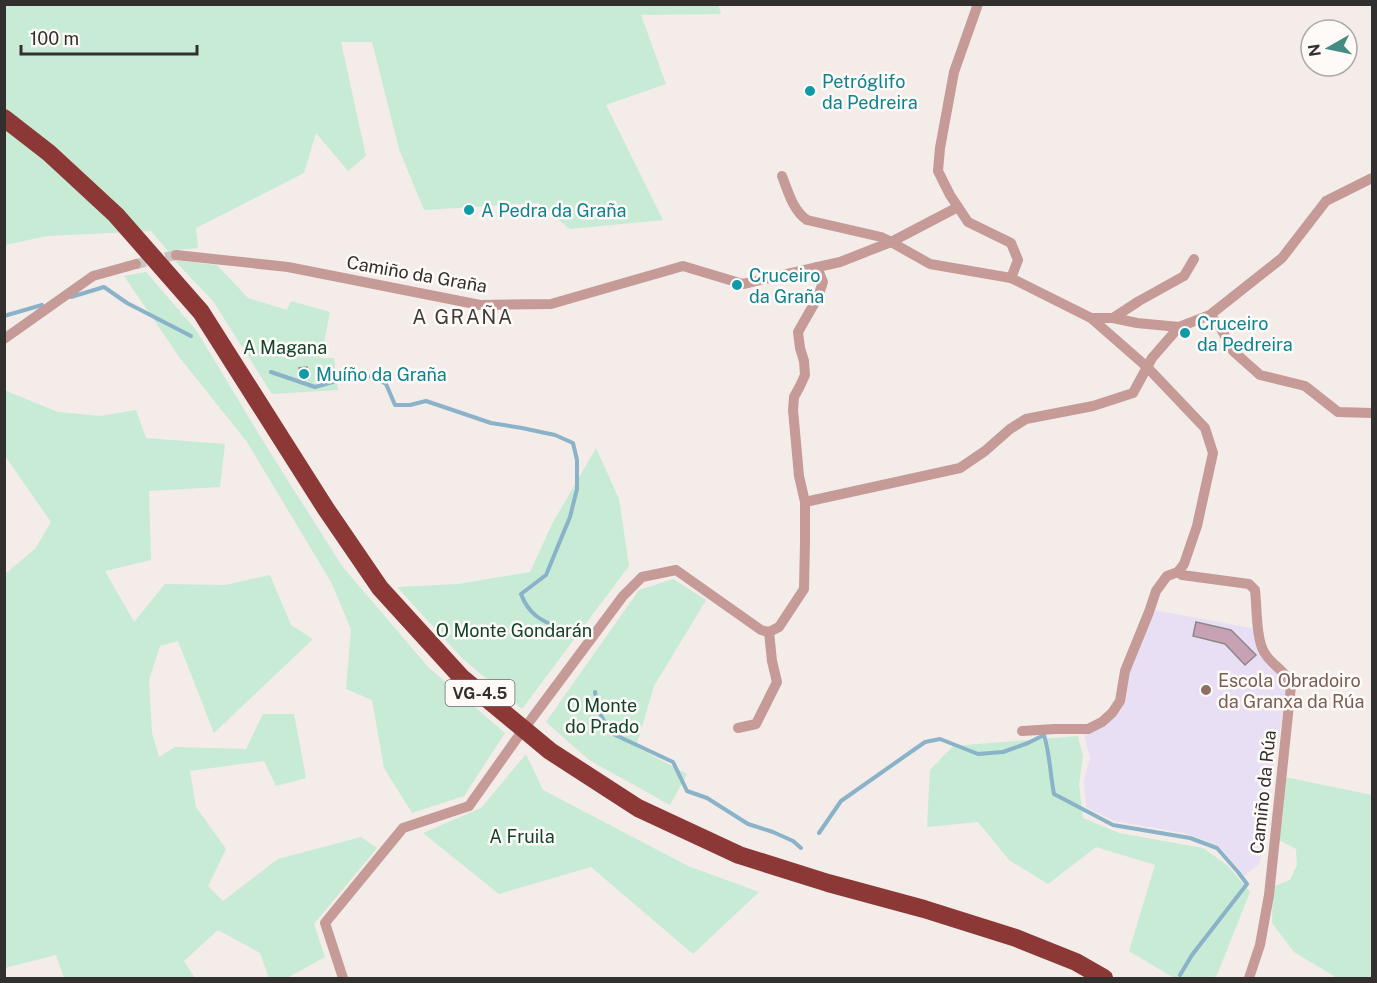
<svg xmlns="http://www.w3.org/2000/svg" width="1377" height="983" viewBox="0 0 1377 983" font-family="'Public Sans',sans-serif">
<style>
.education{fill:#e8dff5}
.green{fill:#c7ebd4}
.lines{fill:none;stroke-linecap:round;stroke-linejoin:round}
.stream{stroke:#8ab2c8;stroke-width:4}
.building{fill:#c9a1b4;stroke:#8e888b;stroke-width:1.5}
.street-tunnel{stroke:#ccc6c3;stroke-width:10;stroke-dasharray:10 5;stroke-linecap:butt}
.street{stroke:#c59a97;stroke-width:10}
.highway{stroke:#8b3836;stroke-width:18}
.culture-dot{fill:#0f9aa8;stroke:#fefaf8;stroke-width:2}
.education-dot{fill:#8d6e63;stroke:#fefaf8;stroke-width:2}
.labels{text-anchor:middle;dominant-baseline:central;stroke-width:5;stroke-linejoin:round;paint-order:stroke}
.shield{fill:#fefaf8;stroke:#6f6d6b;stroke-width:1.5}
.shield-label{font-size:16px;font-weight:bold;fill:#32302e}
.culture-label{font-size:18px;fill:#0d838f;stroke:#fefaf8;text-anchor:start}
.street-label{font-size:18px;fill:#32302e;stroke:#fefaf8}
.park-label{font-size:18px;fill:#12432b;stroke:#fefaf8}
.education-label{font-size:18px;fill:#785e54;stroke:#fefaf8;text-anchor:start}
.neighbourhood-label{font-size:20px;letter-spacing:1.5px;fill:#403b37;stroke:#fefaf8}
</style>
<rect width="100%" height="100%" fill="#f3ece8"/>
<path class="education" d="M1154,610L1256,629L1286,683V697L1272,775L1260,863L1245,876L1218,845L1184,833L1114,821L1086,807L1084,780L1090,758L1084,733L1106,724Z"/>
<g class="green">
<path d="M718,4L721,14L641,15L666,84L606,105L663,220L570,229L538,203L424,210L399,149L372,42H341L366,156L348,171L316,133L304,173L196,228L198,248L168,251L151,231L47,236L5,245L4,5Z"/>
<path d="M174,260L217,265L248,298L287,310L291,301L330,312L321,358H334L338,390L272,394L213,301Z"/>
<path d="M146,272L196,330L268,449L342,566L429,668L505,733L464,796L412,813L384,768L372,700L346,689L351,629L331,582L247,442L180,358L124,276Z"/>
<path d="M4,390L58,412L100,416L136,410L146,438L225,444L220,487L149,491L151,560L105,571L134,622L165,584L225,585L270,575L291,625L313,639L214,733L178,641L160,646L149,680L152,733L159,757L175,747L246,749L263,714H294L306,778L276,786L264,761L190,771L196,807L226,849L208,886L223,901L278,859L361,837L377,848L314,924L325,957L287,978H269L260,953L218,930L184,961L195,978H64L56,955L5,968V574L35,549L51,522L5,456Z"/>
<path d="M596,448L619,499L629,566L522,709L462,658L397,587L458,584L530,572L552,524Z"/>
<path d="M673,579L706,600L654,686L636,747L687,774L670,805L589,760L546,722L639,590Z"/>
<path d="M1078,736L1083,756L1079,785L1083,818L1119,833L1203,848L1227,865L1250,892L1217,975L1213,978H1174L1129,951L1155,865L1096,847L1048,884L1009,860L978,822L927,827L930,770L953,746Z"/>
<path d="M526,754L543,790L688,866L759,892L693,954L591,867L499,894L423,833L481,808Z"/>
<path d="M1285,777L1372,795V978H1337L1294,952L1272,923L1273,887L1290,880L1297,865L1296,849L1277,839Z"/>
</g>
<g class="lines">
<g class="stream">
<path d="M71,297L104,287L127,303L191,336"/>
<path d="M4,316L42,305"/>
<path d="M271,372L315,387L336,381L373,376L386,384L395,405H410L426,401L491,423L522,428L555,435L573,443L577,460V489L570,517L546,575L521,594C530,618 546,622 567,632"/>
<path d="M595,692L599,712L611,733L673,762L687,791L707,798L748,824L773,832L793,841L801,848"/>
<path d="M819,833L841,801L925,742L940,739L978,754L1003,752L1028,743L1044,735C1050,754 1050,774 1054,794L1113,825L1190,838L1217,848L1238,872L1247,884L1192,955L1180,975"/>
</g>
</g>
<g class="building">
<path d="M307,367L308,379L301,380L299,368Z"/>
<path d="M1196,622L1231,630L1256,655L1245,665L1225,644L1193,636Z"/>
</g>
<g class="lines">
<path class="street-tunnel" d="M136,264L176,255"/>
<g class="street">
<path d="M978,4L954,72L940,148L938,171L950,195L968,222L1011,243L1018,260L1011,278"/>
<path d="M782,176C788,191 793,211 807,220L881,237L891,242"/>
<path d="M958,207L891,242L930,264L1011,278L1091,318L1147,367L1205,428L1213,453L1197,526L1184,564L1178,572"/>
<path d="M176,255L288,267L480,305L551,304L683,266L743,284L840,262L891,242"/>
<path d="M1210,315L1219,325L1233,351L1260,375L1305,386L1338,412L1372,413"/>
<path d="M1091,318H1113L1137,323L1179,327L1210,315L1282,258L1326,201L1372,178"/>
<path d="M1113,318L1139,301L1184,276L1194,259"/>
<path d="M4,339L93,276L136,264"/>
<path d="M805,502L799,476L793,410L794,397L800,386L805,375L804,361L800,348L798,332L818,297L823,282L817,267"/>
<path d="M1178,572L1182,575L1249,584L1255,590C1257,607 1256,638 1264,652C1271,665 1287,671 1291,686L1269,895L1260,945L1249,978"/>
<path d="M738,728L756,724L777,682L772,661L769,632"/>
<path d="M1022,731L1055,729H1088L1102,722L1112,713L1120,701L1125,671L1149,612L1156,591L1167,576L1178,572"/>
<path d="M343,978L325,923L403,828L469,806L515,741L623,596L642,577L676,570L761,630L769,632L779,627L804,589L805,541V502L960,468L985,451L1010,429L1026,419L1093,406L1133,393L1152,358L1179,327"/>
</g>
<path class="highway" d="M4,118L49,153L116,215L201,312L326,509L380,588L462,678L550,751L638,808L739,855L828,883L924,909L1016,938L1076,962L1104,978"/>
</g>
<g class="culture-dot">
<circle cx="810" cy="91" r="6"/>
<circle cx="469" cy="210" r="6"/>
<circle cx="737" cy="285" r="6"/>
<circle cx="1185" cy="333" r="6"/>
<circle cx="304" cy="374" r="6"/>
</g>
<circle class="education-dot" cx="1206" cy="690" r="6"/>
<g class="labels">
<rect class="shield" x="445.5" y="680" width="69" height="26" rx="4.5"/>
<g class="shield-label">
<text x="480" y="693">VG-4.5</text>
</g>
<g class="culture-label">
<text x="822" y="81">Petróglifo<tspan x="822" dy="21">da Pedreira</tspan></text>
<text x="481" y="210">A Pedra da Graña</text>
<text x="749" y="275">Cruceiro<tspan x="749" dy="21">da Graña</tspan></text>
<text x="1197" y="323">Cruceiro<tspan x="1197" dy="21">da Pedreira</tspan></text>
<text x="316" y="374">Muíño da Graña</text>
</g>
<g class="street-label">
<text transform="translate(417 274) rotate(10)">Camiño da Graña</text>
<text transform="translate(1263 792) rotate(-84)">Camiño da Rúa</text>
</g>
<g class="park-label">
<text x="285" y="347">A Magana</text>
<text x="514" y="630">O Monte Gondarán</text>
<text x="602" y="705">O Monte<tspan x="602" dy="21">do Prado</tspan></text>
<text x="522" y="836">A Fruila</text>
</g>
<g class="education-label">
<text x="1218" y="680">Escola Obradoiro<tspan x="1218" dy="21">da Granxa da Rúa</tspan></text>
</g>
<g class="neighbourhood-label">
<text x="463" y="317">A GRAÑA</text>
</g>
</g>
<rect width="1377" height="983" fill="none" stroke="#32302e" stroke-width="12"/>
<g transform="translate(1329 48) rotate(261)"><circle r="28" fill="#fefaf8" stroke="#aca9a7" stroke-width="1.5"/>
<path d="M0-4.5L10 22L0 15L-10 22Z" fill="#448b84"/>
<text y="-9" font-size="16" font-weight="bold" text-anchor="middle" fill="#32302e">N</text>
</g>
<path d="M21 45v9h176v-9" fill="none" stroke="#32302e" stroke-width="3"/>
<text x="30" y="45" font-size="18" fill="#32302e" stroke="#fefaf8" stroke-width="4.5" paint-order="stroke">100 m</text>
</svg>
